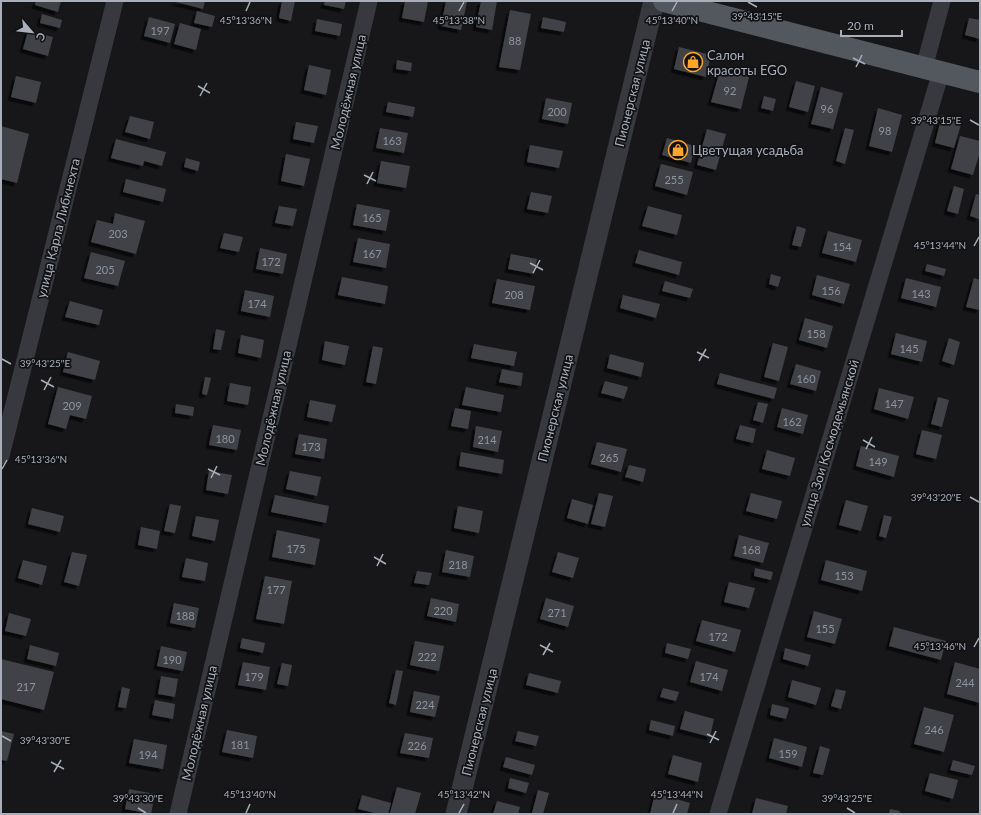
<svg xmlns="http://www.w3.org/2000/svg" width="981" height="815" viewBox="0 0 981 815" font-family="Lato,sans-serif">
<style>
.building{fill:#414247;filter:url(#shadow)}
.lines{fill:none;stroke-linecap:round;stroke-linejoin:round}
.minor{stroke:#38393f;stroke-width:17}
.tertiary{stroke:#38393f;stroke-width:21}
.primary{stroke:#53575e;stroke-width:22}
.ticks{fill:none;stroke:#a8afbb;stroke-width:1.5}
.labels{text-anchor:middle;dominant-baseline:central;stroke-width:3.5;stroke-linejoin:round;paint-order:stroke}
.number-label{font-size:11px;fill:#8e949e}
.poi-label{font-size:13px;fill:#a8afbb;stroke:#121215;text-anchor:start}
.street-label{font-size:13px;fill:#a8afbb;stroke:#121215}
.ticks-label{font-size:10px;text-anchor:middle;fill:#a8afbb;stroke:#121215;stroke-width:3.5;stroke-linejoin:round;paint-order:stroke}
</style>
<defs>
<filter id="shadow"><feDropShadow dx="-3.5" dy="3.5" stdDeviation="0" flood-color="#0009"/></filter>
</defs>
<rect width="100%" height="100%" fill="#17171a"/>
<g class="building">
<path d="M36,1H61L58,12L35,5Z"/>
<path d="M172,1H205L203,9Z"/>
<path d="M282,1H295L291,21L279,18Z"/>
<path d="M325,1H346L344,9L324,5Z"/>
<path d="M405,1H428L424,22L402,18Z"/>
<path d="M446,1L467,2L461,30L441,26Z"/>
<path d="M481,1H497L492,30L476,27Z"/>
<path d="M510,10L531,14L520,70L499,67Z"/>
<path d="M197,11L215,16L212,27L194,23Z"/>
<path d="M42,14L62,20L60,28L40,23Z"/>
<path d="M149,17L175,24L170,43L144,36Z"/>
<path d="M543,17L566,22L564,32L541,28Z"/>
<path d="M969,18L980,20V39L965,35Z"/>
<path d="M317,19L342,24L340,36L315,31Z"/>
<path d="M180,23L201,29L196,50L174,44Z"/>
<path d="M28,31L53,37L48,56L23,49Z"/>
<path d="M679,47L711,55L706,77L674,69Z"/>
<path d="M397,60L412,63L411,71L396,69Z"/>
<path d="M309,65L331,70L326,95L304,90Z"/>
<path d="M720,70L749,77L741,109L711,102Z"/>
<path d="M16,76L41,82L36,103L11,97Z"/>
<path d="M796,81L815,86L808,112L789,107Z"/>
<path d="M821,87L843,93L833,129L811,124Z"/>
<path d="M764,96L776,99L773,111L761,108Z"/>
<path d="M546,98L572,103L568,124L542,119Z"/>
<path d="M388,102L415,107L413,117L386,112Z"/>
<path d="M878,108L902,115L892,152L869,146Z"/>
<path d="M942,115L962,121L954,148L935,143Z"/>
<path d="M130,116L154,122L150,139L125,132Z"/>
<path d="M296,122L318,126L314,143L293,139Z"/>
<path d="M1,126L29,134L17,183L1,179Z"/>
<path d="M380,128L408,133L404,153L376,148Z"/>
<path d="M845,128L854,130L845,164L836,161Z"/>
<path d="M707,129L726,134L716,170L697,165Z"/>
<path d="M960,136L980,141V152L973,175L951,169Z"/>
<path d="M667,138L695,146L691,163L662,155Z"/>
<path d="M116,139L166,152L162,166L144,161L143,166L111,158Z"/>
<path d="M530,145L563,151L559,168L527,162Z"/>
<path d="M286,154L310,159L304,186L281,181Z"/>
<path d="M186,158L200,162L198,171L184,167Z"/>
<path d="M381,161L410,166L406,188L377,183Z"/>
<path d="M661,164L693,172L687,195L655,186Z"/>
<path d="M126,179L166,189L163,202L123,192Z"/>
<path d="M954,186L964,189L958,214L947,211Z"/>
<path d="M531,192L552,196L548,213L527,209Z"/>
<path d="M976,194L980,195L979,219L970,216Z"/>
<path d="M357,204L390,210L386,231L353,225Z"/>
<path d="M279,206L297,209L293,226L275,223Z"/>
<path d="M648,206L682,215L677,235L642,226Z"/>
<path d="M115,213L145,221L136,254L91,242L97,220L113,224Z"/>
<path d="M797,226L806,229L801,247L792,245Z"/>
<path d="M828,231L862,240L856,262L822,253Z"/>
<path d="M224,233L243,237L239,252L220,248Z"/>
<path d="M358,238L390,244L386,268L353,262Z"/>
<path d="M260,248L287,254L283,274L256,269Z"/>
<path d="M639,250L682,262L679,275L635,263Z"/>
<path d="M91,252L125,261L118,286L84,278Z"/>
<path d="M511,254L537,259L534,274L508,269Z"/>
<path d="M927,264L946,269L944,276L925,271Z"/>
<path d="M771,274L781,277L778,287L769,284Z"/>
<path d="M817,275L850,284L844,304L812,295Z"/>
<path d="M342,277L388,286L385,304L338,295Z"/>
<path d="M906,278L941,287L936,307L901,298Z"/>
<path d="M974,278L980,280V310L966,307Z"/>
<path d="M497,279L535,286L530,310L492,303Z"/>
<path d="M665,281L693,289L690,298L662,291Z"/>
<path d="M245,290L274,296L270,317L241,311Z"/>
<path d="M623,295L660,304L656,318L620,308Z"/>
<path d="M70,301L103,310L99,325L65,317Z"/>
<path d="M805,318L833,326L827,348L799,340Z"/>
<path d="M216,329L225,331L221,350L213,349Z"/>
<path d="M896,333L927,341L922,362L891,354Z"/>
<path d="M241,335L264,340L261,358L238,353Z"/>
<path d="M949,338L960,342L954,365L942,361Z"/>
<path d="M325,341L349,346L345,365L322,360Z"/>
<path d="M773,343L788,347L779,381L764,377Z"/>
<path d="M474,344L517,352L514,366L471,358Z"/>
<path d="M373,346L383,348L376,384L366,382Z"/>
<path d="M68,352L100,361L95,380L63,372Z"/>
<path d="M610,354L644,363L641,377L607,368Z"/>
<path d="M796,364L821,371L816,391L790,384Z"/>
<path d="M502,369L523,373L521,386L499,382Z"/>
<path d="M720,373L777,388L774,399L717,384Z"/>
<path d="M205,377L211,378L207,395L202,394Z"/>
<path d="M605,381L628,387L624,399L601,393Z"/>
<path d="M230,383L251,387L248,405L227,401Z"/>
<path d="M58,387L92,396L86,419L70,415L66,429L48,424Z"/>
<path d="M466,387L504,395L501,412L462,405Z"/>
<path d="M879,388L914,397L908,419L874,409Z"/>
<path d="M938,397L949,400L942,427L931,424Z"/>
<path d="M310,400L336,405L332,422L307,417Z"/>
<path d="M758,402L768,404L763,423L753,420Z"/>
<path d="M176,404L194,407L193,416L175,413Z"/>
<path d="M455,408L471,411L468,429L451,426Z"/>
<path d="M782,408L808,415L803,434L777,427Z"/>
<path d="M213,425L241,430L237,450L209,445Z"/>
<path d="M740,425L756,429L753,443L736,439Z"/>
<path d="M476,426L502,431L498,452L473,447Z"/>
<path d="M922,430L942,435L936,459L916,454Z"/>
<path d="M299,434L327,439L324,459L295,454Z"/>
<path d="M597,442L627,449L621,472L591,464Z"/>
<path d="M861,446L899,456L894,477L856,466Z"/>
<path d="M767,450L795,458L790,476L762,469Z"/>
<path d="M461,452L504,460L502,474L459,466Z"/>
<path d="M629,465L646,469L643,482L625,477Z"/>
<path d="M209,471L232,475L228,494L206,490Z"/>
<path d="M290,471L321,477L317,496L286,489Z"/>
<path d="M599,493L613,496L605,527L591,524Z"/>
<path d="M751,493L782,501L777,519L746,511Z"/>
<path d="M275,495L329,506L326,523L271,512Z"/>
<path d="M572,499L593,505L588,524L567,518Z"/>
<path d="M846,500L868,506L861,531L839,525Z"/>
<path d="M170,504L181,506L175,533L164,531Z"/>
<path d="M458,506L483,511L479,533L454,528Z"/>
<path d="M32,508L64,516L60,532L28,524Z"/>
<path d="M884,515L892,517L886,538L879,536Z"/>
<path d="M196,516L219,520L215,541L192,536Z"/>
<path d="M141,527L160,531L157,549L138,545Z"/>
<path d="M277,530L320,539L315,565L272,557Z"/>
<path d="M739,535L769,543L763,563L734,556Z"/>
<path d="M446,550L474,556L470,577L442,572Z"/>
<path d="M72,552L87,555L79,586L64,582Z"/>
<path d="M558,552L579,558L573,578L552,572Z"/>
<path d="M186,558L208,563L205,581L182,577Z"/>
<path d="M23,560L47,566L42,585L18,578Z"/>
<path d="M826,560L867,571L862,591L821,580Z"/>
<path d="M755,568L773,572L771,580L754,576Z"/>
<path d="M417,571L432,573L429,585L414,583Z"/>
<path d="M265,576L292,581L284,624L256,619Z"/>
<path d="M729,582L755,588L749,608L724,602Z"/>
<path d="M431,598L459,604L456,622L427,616Z"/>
<path d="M546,598L574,606L568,627L540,619Z"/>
<path d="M174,603L199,608L195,628L170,623Z"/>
<path d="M814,611L842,619L835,644L807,637Z"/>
<path d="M9,613L31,619L26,636L5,631Z"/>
<path d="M702,620L741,630L735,652L696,641Z"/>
<path d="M894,627L946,641L941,660L889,646Z"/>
<path d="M242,638L265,643L263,653L240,648Z"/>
<path d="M415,641L444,646L439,671L410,665Z"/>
<path d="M667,643L691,649L688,659L665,653Z"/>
<path d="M30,645L59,653L56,666L27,659Z"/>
<path d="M161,646L187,652L183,671L157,666Z"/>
<path d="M785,648L811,655L808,666L783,659Z"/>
<path d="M1,659L54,672L44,710L1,699Z"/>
<path d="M696,661L728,670L722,691L690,682Z"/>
<path d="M243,662L270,667L266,690L238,685Z"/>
<path d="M955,662L980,669V703L947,694Z"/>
<path d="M282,663L292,665L288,686L277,684Z"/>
<path d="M396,670L403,671L396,705L389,703Z"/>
<path d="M529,673L561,681L558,693L526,685Z"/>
<path d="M161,676L178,679L175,697L158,694Z"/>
<path d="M792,680L821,688L816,705L788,697Z"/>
<path d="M122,687L130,689L126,708L118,707Z"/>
<path d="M663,688L679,692L676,701L660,697Z"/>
<path d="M836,689L846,691L841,709L831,706Z"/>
<path d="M414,691L440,696L435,717L410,712Z"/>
<path d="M155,700L175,704L173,719L152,715Z"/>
<path d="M772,704L789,708L786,719L770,715Z"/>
<path d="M924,707L954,715L944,752L914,744Z"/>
<path d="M685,711L714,719L710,737L680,729Z"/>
<path d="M651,720L675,726L673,736L649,730Z"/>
<path d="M227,730L257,736L253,758L222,752Z"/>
<path d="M1,731L14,734L7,761L1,760Z"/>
<path d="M518,731L539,736L536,746L515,741Z"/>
<path d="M405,733L433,738L429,758L400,753Z"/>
<path d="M774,738L807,747L802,767L769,758Z"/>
<path d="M134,739L167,745L163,769L129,763Z"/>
<path d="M820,746L830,749L823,775L813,773Z"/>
<path d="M673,755L702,763L698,782L668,774Z"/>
<path d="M506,757L535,765L532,775L503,767Z"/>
<path d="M953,760L975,766L972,775L950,770Z"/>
<path d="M930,773L958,780L953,799L925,791Z"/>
<path d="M510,778L529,783L526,793L508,788Z"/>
<path d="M397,787L421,793L415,814L390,813Z"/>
<path d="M129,789L155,794L151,814L125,809Z"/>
<path d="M538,790L549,793L543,814L532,813Z"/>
<path d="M655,793L690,803L687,814H650Z"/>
<path d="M362,795L391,803L388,814H379L358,809Z"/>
<path d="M756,798L788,806L786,814H752Z"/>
<path d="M497,801L520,807L518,814H493Z"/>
<path d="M890,809L900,811L899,814H889Z"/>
</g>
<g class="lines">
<g class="minor">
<path d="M924,68L942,1"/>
<path d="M1,456L115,1"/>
<path d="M178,814L369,1"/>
<path d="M718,814L941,72"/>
</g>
<path class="tertiary" d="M456,814L654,1"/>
<path class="primary" d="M664,1L980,82"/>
</g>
<path class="ticks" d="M748,2L757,7M246,11L250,2M459,11L464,2M672,11L677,2M853,58L865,64M856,67L862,55M198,86L210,93M200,96L207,83M970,120L979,125M364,175L376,181M367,184L373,172M974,246L979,237M530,263L543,270M533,273L540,260M697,352L709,358M2,359L11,364M699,361L706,349M41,380L54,387M44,390L51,377M863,440L875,447M866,449L872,437M2,469L7,460M208,469L220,475M211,478L217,466M970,497L979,502M374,557L386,564M377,566L383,554M540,645L553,652M974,647L979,638M543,655L550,643M707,734L719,740M2,736L11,741M710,743L716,731M51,762L64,769M54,772L61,760M138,808L146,813M847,808L855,813M246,813L250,804M459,813L464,804M673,813L677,804"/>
<defs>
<g id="shop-ring" transform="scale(1)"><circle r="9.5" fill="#121215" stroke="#ffa62a" stroke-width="1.5"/><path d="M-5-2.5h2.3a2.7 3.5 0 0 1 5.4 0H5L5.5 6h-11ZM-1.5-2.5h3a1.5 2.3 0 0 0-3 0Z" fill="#ffa62a"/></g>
</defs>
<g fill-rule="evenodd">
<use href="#shop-ring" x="693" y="62"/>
<use href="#shop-ring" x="678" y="150"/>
</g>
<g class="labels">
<g class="number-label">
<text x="160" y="30">197</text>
<text x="515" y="40">88</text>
<text x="730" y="90">92</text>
<text x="827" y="108">96</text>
<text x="557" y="111">200</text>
<text x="885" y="130">98</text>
<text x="392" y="140">163</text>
<text x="674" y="179">255</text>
<text x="372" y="217">165</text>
<text x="118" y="233">203</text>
<text x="842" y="246">154</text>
<text x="372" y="253">167</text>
<text x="271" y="261">172</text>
<text x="105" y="269">205</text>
<text x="831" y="290">156</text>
<text x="921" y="293">143</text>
<text x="514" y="294">208</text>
<text x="257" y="303">174</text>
<text x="816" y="333">158</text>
<text x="909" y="348">145</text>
<text x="806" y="378">160</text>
<text x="894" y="403">147</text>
<text x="72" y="405">209</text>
<text x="792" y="421">162</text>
<text x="225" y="438">180</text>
<text x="487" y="439">214</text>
<text x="311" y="446">173</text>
<text x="609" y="457">265</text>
<text x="878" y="461">149</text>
<text x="296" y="548">175</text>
<text x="751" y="549">168</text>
<text x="458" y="564">218</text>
<text x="844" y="575">153</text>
<text x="276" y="589">177</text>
<text x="443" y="610">220</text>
<text x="557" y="612">271</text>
<text x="185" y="615">188</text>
<text x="825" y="628">155</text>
<text x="718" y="636">172</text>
<text x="427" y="656">222</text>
<text x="172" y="659">190</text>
<text x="254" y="676">179</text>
<text x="709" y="676">174</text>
<text x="965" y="682">244</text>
<text x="26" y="686">217</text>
<text x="425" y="704">224</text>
<text x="934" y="729">246</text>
<text x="240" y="744">181</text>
<text x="417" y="745">226</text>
<text x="788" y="753">159</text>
<text x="148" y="754">194</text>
</g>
<g class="poi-label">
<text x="707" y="55">Салон<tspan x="707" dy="15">красоты EGO</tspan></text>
<text x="692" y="150">Цветущая усадьба</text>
</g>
<g class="street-label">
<text transform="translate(348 92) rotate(-77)">Молодёжная улица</text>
<text transform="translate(632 93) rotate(-76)">Пионерская улица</text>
<text transform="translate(58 228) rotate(-76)">улица Карла Либкнехта</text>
<text transform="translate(273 408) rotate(-77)">Молодёжная улица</text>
<text transform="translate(555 408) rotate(-76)">Пионерская улица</text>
<text transform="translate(829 443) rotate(-73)">улица Зои Космодемьянской</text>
<text transform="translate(479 722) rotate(-76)">Пионерская улица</text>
<text transform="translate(199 723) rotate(-77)">Молодёжная улица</text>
</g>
</g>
<g class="ticks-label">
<text x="757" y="20">39°43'15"E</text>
<text x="246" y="24">45°13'36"N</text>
<text x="459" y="24">45°13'38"N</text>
<text x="672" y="24">45°13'40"N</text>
<text x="936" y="124">39°43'15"E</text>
<text x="940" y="249">45°13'44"N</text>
<text x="45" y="367">39°43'25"E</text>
<text x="41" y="463">45°13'36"N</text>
<text x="936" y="501">39°43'20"E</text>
<text x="940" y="650">45°13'46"N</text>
<text x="45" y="744">39°43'30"E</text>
<text x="250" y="798">45°13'40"N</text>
<text x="464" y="798">45°13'42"N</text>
<text x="677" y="798">45°13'44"N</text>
<text x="138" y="802">39°43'30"E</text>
<text x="847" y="802">39°43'25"E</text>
</g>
<rect width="981" height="815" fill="none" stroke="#a8afbb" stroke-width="4"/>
<g transform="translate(32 32) rotate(118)" stroke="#121215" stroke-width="3" paint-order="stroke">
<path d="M0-3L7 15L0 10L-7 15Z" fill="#a8afbb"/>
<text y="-6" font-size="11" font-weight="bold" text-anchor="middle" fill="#a8afbb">С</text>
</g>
<path d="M841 30v6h61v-6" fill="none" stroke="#a8afbb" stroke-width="2"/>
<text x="847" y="30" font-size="12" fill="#a8afbb" stroke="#121215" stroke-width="3" paint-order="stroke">20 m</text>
</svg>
